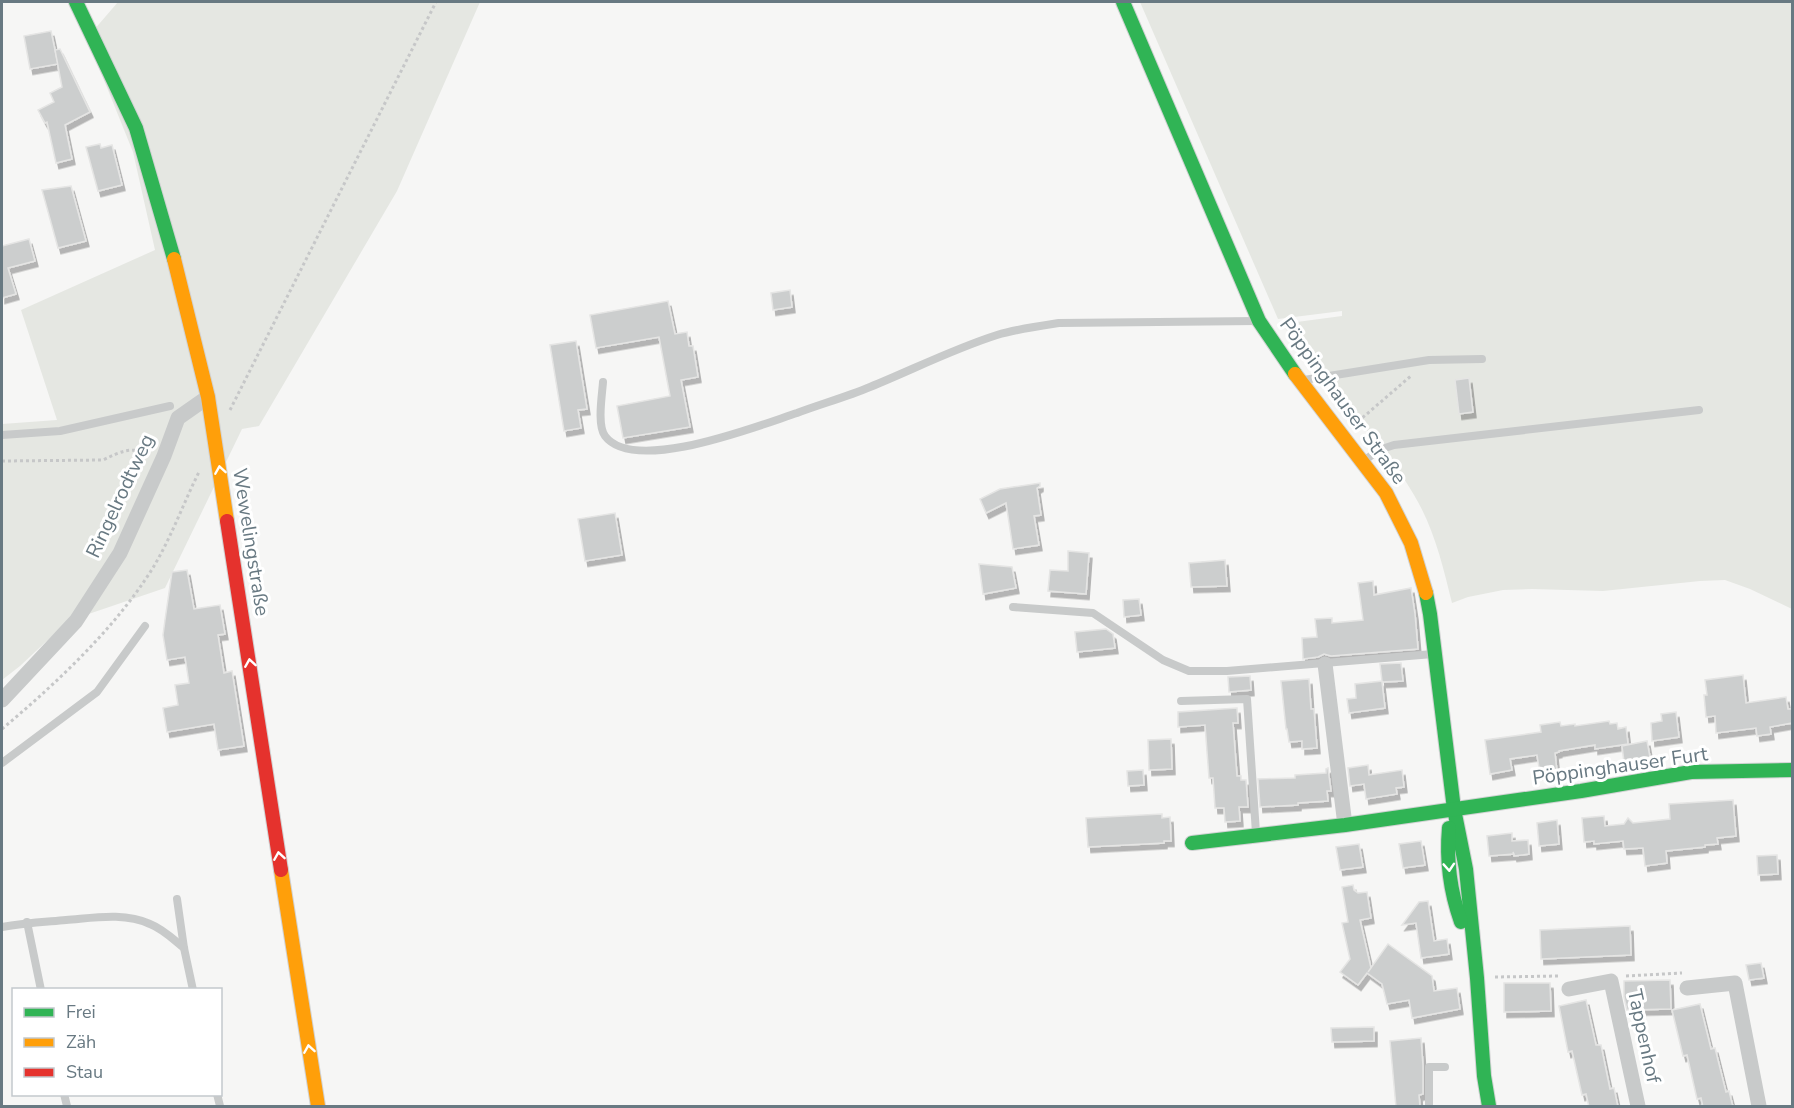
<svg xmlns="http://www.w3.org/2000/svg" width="1794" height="1108" viewBox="0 0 1794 1108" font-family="'Nunito Sans',sans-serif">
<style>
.green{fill:#e5e7e2}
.building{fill:#cccece;stroke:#e5e5e4;stroke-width:1.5;filter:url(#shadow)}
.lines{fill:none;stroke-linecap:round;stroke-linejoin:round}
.fast-casing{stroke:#d1d2d3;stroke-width:16}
.slow-casing{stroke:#d1d2d3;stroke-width:16}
.jam-casing{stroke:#d1d2d3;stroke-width:16}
.path{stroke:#c6c7c8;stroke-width:3;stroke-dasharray:3 3;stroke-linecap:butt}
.lane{stroke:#c8caca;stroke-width:8}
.street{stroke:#c8caca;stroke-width:15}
.fast{stroke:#30b455;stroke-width:14}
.slow{stroke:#ff9f0a;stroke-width:14}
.jam{stroke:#e5322d;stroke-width:14}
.oneway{stroke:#fff}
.labels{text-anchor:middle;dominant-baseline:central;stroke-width:6;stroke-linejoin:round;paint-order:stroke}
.street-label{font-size:20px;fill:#687982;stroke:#fff}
</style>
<defs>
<filter id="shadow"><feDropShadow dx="3" dy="5.5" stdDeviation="0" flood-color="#0004"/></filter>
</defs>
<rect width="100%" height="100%" fill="#f6f6f5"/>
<g class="green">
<path d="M118,2H480L397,191L259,426L242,429L165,588L68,621L20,666L2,680V424L57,420L21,310L155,250L133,152L87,38Z"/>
<path d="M1140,2H1792V609L1750,589L1725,580L1700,581L1603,591L1532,589L1503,590L1468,597L1452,603C1443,566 1434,528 1414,495C1391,454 1356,420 1326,383C1311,364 1297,344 1282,324L1342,316V311L1278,319Z"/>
</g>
<g class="building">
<path d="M51,31L58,64L30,69L24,36Z"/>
<path d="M60,49L90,112L65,125L72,159L56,163L47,122L45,123L38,110L54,102L50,93L62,87L55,50Z"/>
<path d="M100,144L101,148L112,145L122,185L98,191L86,147Z"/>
<path d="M71,186L86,241L58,248L42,190Z"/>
<path d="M29,239L35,261L8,268L16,294L2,298V246Z"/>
<path d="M790,290L792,307L773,310L771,293Z"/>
<path d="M668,301L675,334L687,332L689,346H693L698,377L681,380L690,427L623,438L617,406L670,396L659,337L596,348L590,315Z"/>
<path d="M576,341L587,409L578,410L581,428L564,431L550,345Z"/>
<path d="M1469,378L1473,412L1459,414L1455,380Z"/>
<path d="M1040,483V486L1037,488L1041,515L1034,516L1039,545L1013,549L1006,503L986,513L980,499L1000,489Z"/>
<path d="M615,513L622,555L585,561L578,519Z"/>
<path d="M1068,551L1089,553L1086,594L1048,591L1050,570L1068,571Z"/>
<path d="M1225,560L1227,586L1191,587L1189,563Z"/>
<path d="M979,564L1012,567L1016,588L983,594Z"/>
<path d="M187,570L194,609L220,605L225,634L218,635L224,673L232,671L244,746L218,750L214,724L167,732L163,708L178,705L175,685L189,683L185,657L167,660L163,635L165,620L172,572Z"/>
<path d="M1373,581L1374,595L1411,588L1415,614L1418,649L1331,656L1324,654L1318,657L1303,659L1302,638L1317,637L1315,619L1332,618V623L1363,620L1358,583Z"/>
<path d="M1139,599L1141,615L1124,617L1123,600Z"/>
<path d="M1106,629L1113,634L1115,648L1077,652L1075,632Z"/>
<path d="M1401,663L1403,681L1382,682L1385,708L1349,713L1347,699L1356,698L1355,684L1382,681L1380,664Z"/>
<path d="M1743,675L1746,703L1786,697L1788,709H1792V723L1770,727L1771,734L1757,736L1756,728L1716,733L1715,716L1706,717L1704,695H1707L1705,680Z"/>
<path d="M1250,676L1251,690L1229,692L1228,677Z"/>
<path d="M1309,679L1311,709H1314L1317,748L1302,749V741L1289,742L1287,729H1286L1281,681Z"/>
<path d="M1237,708L1238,723H1233L1237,776H1241V780H1246L1248,807H1239L1240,821L1225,822L1224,808H1215L1213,778H1209L1205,725L1178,727V712Z"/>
<path d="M1676,712L1679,737L1652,741L1651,723L1662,721L1661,714Z"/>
<path d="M1609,721L1610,724L1617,723L1618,729L1626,727L1628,744L1595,749V745L1559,751V752L1555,753L1557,772L1540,774L1537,755L1510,759L1512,770L1490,774L1485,740L1541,732L1540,725L1560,722L1561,726L1575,724V726Z"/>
<path d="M1171,739L1172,769L1149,770L1148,740Z"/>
<path d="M1647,741L1650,757L1624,762L1622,746Z"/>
<path d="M1368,765L1369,775L1402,770L1404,787L1396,788L1397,794L1366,799L1364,784L1350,786L1348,768Z"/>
<path d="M1328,768L1331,791H1327L1328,801L1298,803V805L1260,807L1258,779L1295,778V775L1326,773V769Z"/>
<path d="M1143,770L1144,785L1128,786L1127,771Z"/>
<path d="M1733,800L1736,836L1717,838L1718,844L1705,845V847L1666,851L1667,863L1645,866L1643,848L1624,849L1623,841L1594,844V841L1584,842L1582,818L1604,816L1605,826L1624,824L1628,818L1633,823L1670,819L1669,804Z"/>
<path d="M1162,814V818L1170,817L1171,841H1164V843L1088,847L1086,818Z"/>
<path d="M1557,820L1559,844L1539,846L1537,823Z"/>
<path d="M1512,833V841L1528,840L1529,854L1514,856L1513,852L1514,854L1489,856L1487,836Z"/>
<path d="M1421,841L1425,865L1403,868L1399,844Z"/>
<path d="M1359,844L1363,867L1340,870L1336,847Z"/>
<path d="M1777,855L1778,874L1758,875L1757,856Z"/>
<path d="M1353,885L1354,890L1358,893L1367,892L1371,918L1360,920L1371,968L1368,972L1388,944L1432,976L1434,991L1457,988L1460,1009L1412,1018L1409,1000L1387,1004L1382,984L1367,973L1358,985L1340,972L1350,959L1342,923L1348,922L1342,887Z"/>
<path d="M1428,901L1434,941L1447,939L1449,954L1421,958L1416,923L1402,925L1419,902Z"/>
<path d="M1630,926L1631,955L1541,959L1540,930Z"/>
<path d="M1761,963L1764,978L1749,980L1746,965Z"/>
<path d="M1670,980L1671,1009L1627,1010L1624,997V981Z"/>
<path d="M1504,983H1550L1551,1011L1504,1012Z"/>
<path d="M1586,1000L1596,1045H1601L1610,1089L1614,1088L1618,1107H1589L1586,1094L1582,1095L1572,1051L1568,1052L1559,1006Z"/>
<path d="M1700,1004L1711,1049L1715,1048L1726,1092L1729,1091L1733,1107H1703L1701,1098L1697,1099L1687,1055L1683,1056L1672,1010Z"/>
<path d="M1374,1027V1041L1332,1042L1331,1028Z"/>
<path d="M1421,1038L1423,1066V1094L1419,1095L1420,1107H1396L1390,1041Z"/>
</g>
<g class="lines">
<g class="fast-casing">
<g id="fast">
<path d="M76,2L136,128L174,259"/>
<path d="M1123,2L1259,321L1295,374"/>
<path d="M1426,593L1430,614L1454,809L1466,869L1477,978L1484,1076L1489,1106"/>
<path d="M1449,828C1446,861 1450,891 1461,922"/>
<path d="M1192,843L1345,825L1581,791L1691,772L1792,770"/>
</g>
</g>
<g class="slow-casing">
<g id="slow">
<path d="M174,259L208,397L227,521"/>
<path d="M1295,374L1386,493L1411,543L1426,593"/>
<path d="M281,870L318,1106"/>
</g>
</g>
<g class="jam-casing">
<path id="jam" d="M227,521L281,870"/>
</g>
<g class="path">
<path d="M230,410L436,2"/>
<path d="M1361,429V419L1412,375"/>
<path d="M2,461L103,460C122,451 129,447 150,453"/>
<path d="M2,729C52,687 108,635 145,580C168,547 181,508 199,472"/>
<path d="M1626,976L1682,973"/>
<path d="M1495,977L1560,976"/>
</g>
<g class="lane">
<path d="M1304,380L1429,360L1482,359"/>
<path d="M603,382C602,396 597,425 605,436C634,475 760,425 797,413C821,404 846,397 870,387C912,370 953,349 997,335C1017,329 1039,326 1059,323L1257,321"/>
<path d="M2,435L60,431L170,406"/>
<path d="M1365,460L1379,450L1394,445L1699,410"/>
<path d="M1013,607L1093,613L1163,660L1189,671H1227L1433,654"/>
<path d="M1181,701L1247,699L1256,833"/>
<path d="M2,763L97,692L145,626"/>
<path d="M177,899L184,948L193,990"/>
<path d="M27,922L41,990"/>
<path d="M2,927C24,923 44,922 66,920C93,918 124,912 150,924C163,929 173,939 184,948"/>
<path d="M64,1094L67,1106"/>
<path d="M217,1094L220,1106"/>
<path d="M1429,1106V1067H1445"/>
</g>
<g class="street">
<path d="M1325,664L1345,825"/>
<path d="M2,700L76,621L120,553L164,456L178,418L208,397"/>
<path d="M1687,988L1735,983L1759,1106"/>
<path d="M1569,989L1611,981L1638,1106"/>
</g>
<use href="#fast" class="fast"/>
<use href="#slow" class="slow"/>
<use href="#jam" class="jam"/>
</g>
<defs><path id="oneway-chevron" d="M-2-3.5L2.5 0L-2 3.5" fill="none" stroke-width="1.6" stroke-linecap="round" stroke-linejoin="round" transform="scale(1.5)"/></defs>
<g class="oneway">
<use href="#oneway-chevron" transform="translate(220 470) rotate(-99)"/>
<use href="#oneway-chevron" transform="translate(250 663) rotate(-99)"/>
<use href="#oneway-chevron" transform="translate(279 856) rotate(-99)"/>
<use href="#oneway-chevron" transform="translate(1449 867) rotate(86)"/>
<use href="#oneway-chevron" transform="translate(309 1049) rotate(-99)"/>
</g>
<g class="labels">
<g class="street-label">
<text transform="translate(1343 401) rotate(54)">Pöppinghauser Straße</text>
<text transform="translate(120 496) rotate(-65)">Ringelrodtweg</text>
<text transform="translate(251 542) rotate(81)">Wewelingstraße</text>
<text transform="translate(1620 766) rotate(-8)">Pöppinghauser Furt</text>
<text transform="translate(1644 1036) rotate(78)">Tappenhof</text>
</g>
</g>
<rect width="1794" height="1108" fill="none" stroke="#687982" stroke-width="6"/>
<rect x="12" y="988" width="210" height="108" fill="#ffffff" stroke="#c3c9cd" stroke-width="1.5"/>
<rect x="24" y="1008" width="30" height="9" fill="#30b455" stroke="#c3c9cd" stroke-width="1.5"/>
<text x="66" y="1018" font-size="18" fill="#687982">Frei</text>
<rect x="24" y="1038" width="30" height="9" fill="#ff9f0a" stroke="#c3c9cd" stroke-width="1.5"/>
<text x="66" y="1048" font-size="18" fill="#687982">Zäh</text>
<rect x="24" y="1068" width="30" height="9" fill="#e5322d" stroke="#c3c9cd" stroke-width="1.5"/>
<text x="66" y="1078" font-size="18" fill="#687982">Stau</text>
</svg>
